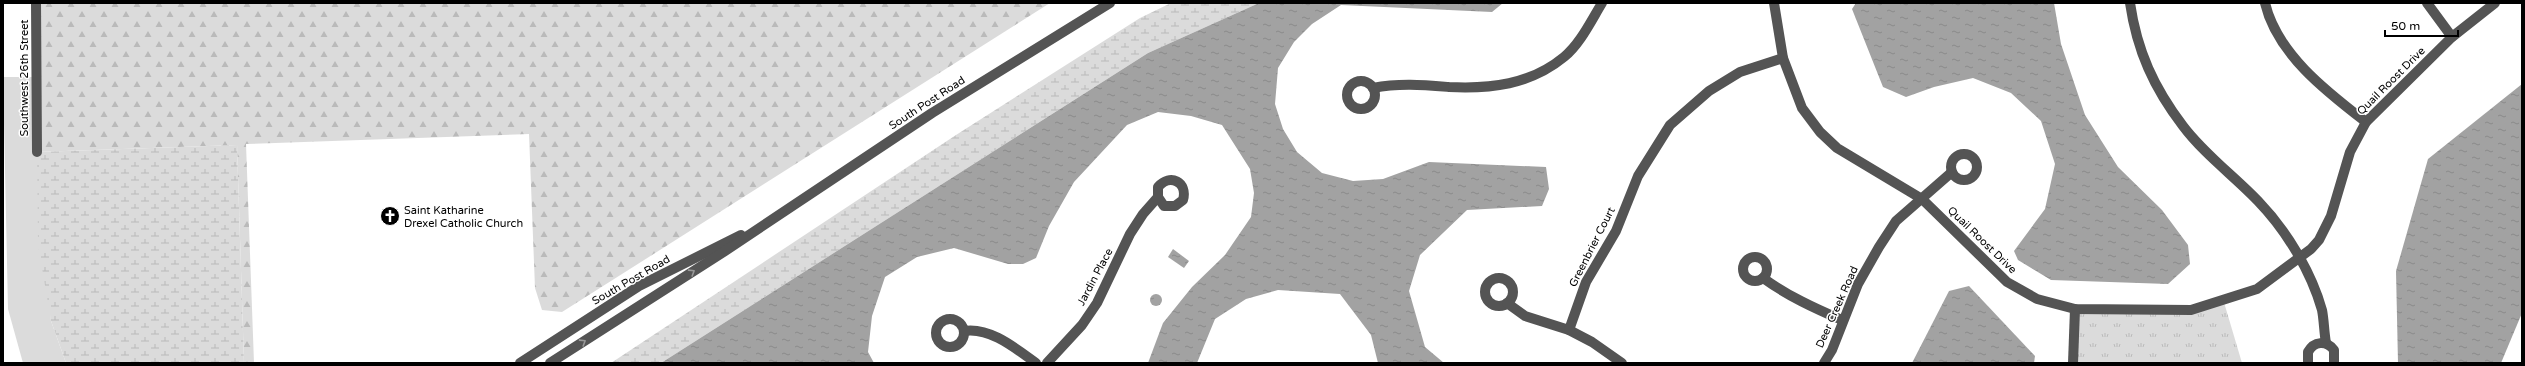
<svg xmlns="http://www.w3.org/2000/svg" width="2525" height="366" viewBox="0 0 2525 366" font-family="'Varela Round',sans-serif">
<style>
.green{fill:#dbdbdb}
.forest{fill:url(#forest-firs)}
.wetland{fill:url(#wetland-marsh)}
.park{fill:url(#park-tufts)}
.water{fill:url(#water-ripples)}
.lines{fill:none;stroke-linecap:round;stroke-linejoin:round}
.minor{stroke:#545454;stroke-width:10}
.oneway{stroke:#989898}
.labels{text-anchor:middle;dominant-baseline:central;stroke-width:3;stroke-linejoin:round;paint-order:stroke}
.street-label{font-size:11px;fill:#000;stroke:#fff}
.poi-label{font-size:11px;fill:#000;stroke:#fff;text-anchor:start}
</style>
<defs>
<pattern id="forest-firs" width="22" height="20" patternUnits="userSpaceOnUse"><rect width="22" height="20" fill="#dbdbdb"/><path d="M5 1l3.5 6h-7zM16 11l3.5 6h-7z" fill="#bababa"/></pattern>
<pattern id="wetland-marsh" width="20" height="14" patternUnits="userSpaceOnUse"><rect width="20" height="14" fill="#dbdbdb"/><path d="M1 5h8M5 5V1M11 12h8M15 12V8" fill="none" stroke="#bababa"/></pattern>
<pattern id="park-tufts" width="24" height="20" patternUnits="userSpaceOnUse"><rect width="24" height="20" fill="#dbdbdb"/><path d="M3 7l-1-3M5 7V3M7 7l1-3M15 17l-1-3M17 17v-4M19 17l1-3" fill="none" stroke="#bababa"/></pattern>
<pattern id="water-ripples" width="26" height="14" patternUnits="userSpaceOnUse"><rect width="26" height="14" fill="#a2a2a2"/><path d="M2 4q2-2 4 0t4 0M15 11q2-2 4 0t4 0" fill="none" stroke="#8a8a8a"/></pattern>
</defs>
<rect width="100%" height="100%" fill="#fff"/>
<path class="green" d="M3,77H36L51,321L66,363H23L8,309Z"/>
<path class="forest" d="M36,3H1050L562,312L542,310L535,288L529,134L246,144L254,363H244L237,145L37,152Z"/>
<g class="wetland">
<path d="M1171,3H1259L1148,53L661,363H611L956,135L1140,18Z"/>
<path d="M237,145L244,363H66L51,321L38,244L37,152Z"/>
</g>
<path class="park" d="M2223,299L2242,363H2073L2075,309L2191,310Z"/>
<g class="water">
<path d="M1259,3H1503L1492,12L1341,5L1312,24L1294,42L1278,68L1275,104L1283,129L1297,152L1322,173L1353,181L1383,179L1429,162L1546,167L1549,189L1542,206L1467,210L1420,255L1409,291L1425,347L1444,363H1378L1371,335L1340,294L1278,290L1246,299L1215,319L1197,363H1148L1163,323L1192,287L1225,255L1251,217L1254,193L1250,169L1222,125L1191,116L1158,112L1127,125L1074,182L1049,226L1036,258L1023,264H1008L954,248L917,257L885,277L872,316L868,352L874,363H661L1148,53Z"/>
<path d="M1856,3H2054L2061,44L2085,115L2118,167L2162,210L2188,245L2190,264L2168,284L2051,280L2018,260L2014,251L2045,209L2055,164L2041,121L2011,93L1973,78L1934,87L1906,97L1883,87L1852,9Z"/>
<path d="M2522,84V313L2501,363H2398L2396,271L2428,159Z"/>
<path d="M1173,249L1189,261L1184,268L1168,257Z"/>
<path d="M1969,286L2035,356L2034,363H1912L1949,291Z"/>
<circle cx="1156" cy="300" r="6"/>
</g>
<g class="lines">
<g class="minor">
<path d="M36,3L37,152"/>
<path d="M1774,3L1783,58L1802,108L1820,132L1837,148L1922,199L2007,282L2037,299L2075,309L2191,310L2257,289L2311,249L2319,240L2331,216L2350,152L2366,122L2452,37L2495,3"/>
<path d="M2130,3C2137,51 2154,88 2183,126C2204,154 2234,176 2258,201C2286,230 2311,271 2322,310C2324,320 2324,332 2326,343"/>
<path d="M2265,3C2277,54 2327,92 2366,122"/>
<path d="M2427,3L2452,37"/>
<circle cx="1361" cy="95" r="14"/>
<path d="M1373,88C1399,83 1423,85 1449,87C1490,89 1530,85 1564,57C1580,44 1591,21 1602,3"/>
<circle cx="1964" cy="167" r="13"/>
<circle cx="1755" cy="269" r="12"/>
<path d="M1763,278C1788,296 1814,308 1842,320"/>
<circle cx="1499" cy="292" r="14"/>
<path d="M1507,303L1525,316L1569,330L1592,342L1622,363"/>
<circle cx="950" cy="333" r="14"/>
<path d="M1569,330L1586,282L1616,231L1638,176L1670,125L1709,91L1740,72L1783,58"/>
<path d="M964,331C990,327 1015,348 1036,363"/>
<path d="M520,363L639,286L741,235"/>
<path d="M550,363L725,251L932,113L1110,3"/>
<path d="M1047,363L1082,325L1097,303L1130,234L1143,214L1158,197V187C1170,173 1188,182 1183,200L1175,206H1164L1158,197"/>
<path d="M1824,363L1832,350L1858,284L1879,247L1896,221L1952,172"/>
<path d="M2073,363L2075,309"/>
<path d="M2308,363V352C2314,341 2326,340 2334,350V363"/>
</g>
</g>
<defs><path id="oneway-chevron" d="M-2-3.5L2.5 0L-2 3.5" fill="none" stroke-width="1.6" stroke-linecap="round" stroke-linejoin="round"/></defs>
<g class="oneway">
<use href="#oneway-chevron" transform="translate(692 272) rotate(-32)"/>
<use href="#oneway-chevron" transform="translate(583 342) rotate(-32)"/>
</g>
<defs>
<g id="church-disc" transform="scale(1)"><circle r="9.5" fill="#000" stroke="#fff"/><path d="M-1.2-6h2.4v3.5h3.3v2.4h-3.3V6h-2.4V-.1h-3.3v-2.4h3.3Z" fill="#fff"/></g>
</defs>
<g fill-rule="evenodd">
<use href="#church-disc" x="390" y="216"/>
</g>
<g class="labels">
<g class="street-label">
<text transform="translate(24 78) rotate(-90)">Southwest 26th Street</text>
<text transform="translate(2391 81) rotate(-45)">Quail Roost Drive</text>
<text transform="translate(927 103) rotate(-33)">South Post Road</text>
<text transform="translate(1982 240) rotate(44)">Quail Roost Drive</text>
<text transform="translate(1592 247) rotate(-63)">Greenbrier Court</text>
<text transform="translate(1095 277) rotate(-62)">Jardin Place</text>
<text transform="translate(631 280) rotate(-30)">South Post Road</text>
<text transform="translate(1837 307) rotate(-66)">Deer Creek Road</text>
</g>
<g class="poi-label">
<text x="404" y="210">Saint Katharine<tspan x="404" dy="13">Drexel Catholic Church</tspan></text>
</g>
</g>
<rect width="2525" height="366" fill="none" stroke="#000000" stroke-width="8"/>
<path d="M2385 30v6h73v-6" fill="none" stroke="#000000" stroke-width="2"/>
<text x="2391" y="30" font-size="12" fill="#000000" stroke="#ffffff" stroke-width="3" paint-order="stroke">50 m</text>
</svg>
